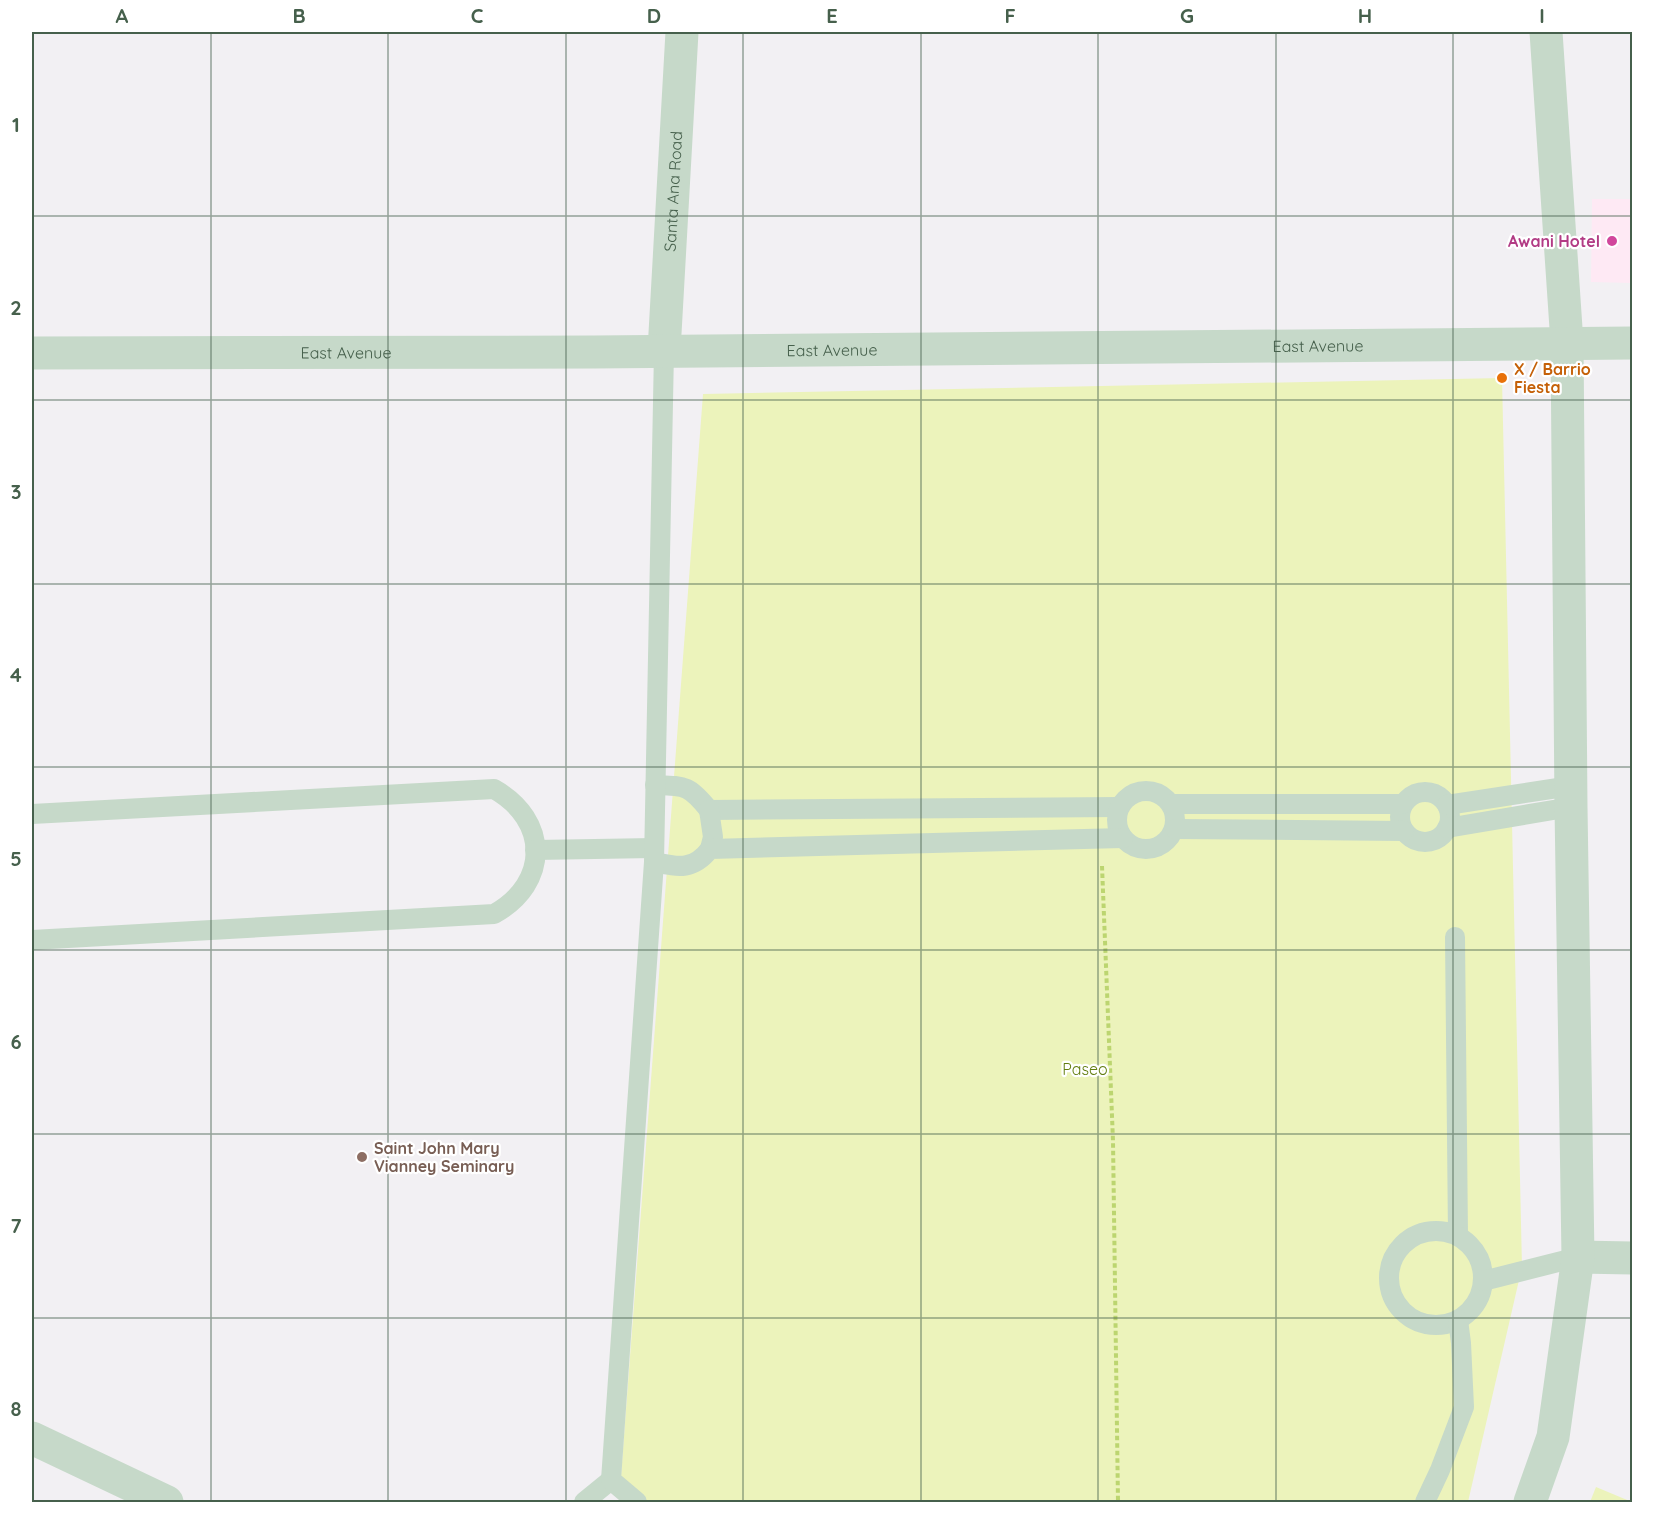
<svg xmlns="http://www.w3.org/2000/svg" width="1664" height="1534" viewBox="0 0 1664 1534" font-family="Quicksand,sans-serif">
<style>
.commercial{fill:#fee9f4}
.green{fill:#ecf3bb}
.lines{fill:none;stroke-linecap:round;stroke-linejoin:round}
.path{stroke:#bcd570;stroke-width:4;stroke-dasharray:4.5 3;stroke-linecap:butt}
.service{stroke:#c6d9c9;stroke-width:20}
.minor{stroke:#c6d9c9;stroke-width:33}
.tertiary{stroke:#c6d9c9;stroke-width:33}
.grid{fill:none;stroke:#46604c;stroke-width:1.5;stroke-opacity:0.55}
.hotel-dot{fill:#d1479c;stroke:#fff;stroke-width:2}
.food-dot{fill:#e8710a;stroke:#fff;stroke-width:2}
.education-dot{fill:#8d6e63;stroke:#fff;stroke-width:2}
.labels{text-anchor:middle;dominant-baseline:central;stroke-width:4.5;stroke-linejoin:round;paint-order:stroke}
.street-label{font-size:16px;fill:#46604c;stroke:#fff}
.hotel-label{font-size:16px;font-weight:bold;fill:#b23c85;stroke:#fff;text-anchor:end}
.food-label{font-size:16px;font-weight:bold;fill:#c56008;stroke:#fff;text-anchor:start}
.park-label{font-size:16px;fill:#627d0f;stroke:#fff}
.education-label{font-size:16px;font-weight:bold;fill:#785e54;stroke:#fff;text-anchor:start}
.neatline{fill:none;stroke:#46604c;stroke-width:2}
.grid-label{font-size:20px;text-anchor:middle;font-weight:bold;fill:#46604c}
</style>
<rect width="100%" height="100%" fill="#f2f0f3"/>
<path class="commercial" d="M1592,199H1632V283L1591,282Z"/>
<g class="green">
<path d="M1502,378L1522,1267L1468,1502H619L703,394Z"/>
<path d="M1596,1487L1632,1502H1590Z"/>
</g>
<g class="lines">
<path class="path" d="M1102,866L1113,1141L1118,1502"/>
<g class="service">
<path d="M655,785C685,786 689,785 709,810L1119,807"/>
<circle cx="1146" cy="820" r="29"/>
<circle cx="1425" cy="817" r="25"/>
<path d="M1172,804H1402"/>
<path d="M1447,805L1571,786"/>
<path d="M709,810L713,837L710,849"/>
<path d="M32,814L494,789C549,820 550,883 494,914L32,940"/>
<path d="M1447,828L1571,807"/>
<path d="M1175,829L1404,831"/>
<path d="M535,850L654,848"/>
<path d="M654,862C678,867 693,871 710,849L1123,838"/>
<path d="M1455,937L1458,1236"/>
<circle cx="1436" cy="1278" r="47"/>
<path d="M1483,1281L1578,1257"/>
<path d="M584,1502L611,1480"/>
<path d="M637,1502L611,1480L654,862L664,351"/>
<path d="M1425,1502L1440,1470L1464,1407L1461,1343L1458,1320"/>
</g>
<g class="minor">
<path id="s1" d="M664,351L682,32"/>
<path d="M1578,1257L1632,1258"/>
<path d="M32,1438L167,1502"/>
<path d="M1530,1502L1553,1437L1578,1257L1571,807L1567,343L1546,32"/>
</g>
<path class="tertiary" id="s2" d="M32,353L594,352L1632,343"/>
</g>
<path class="grid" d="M211,32V1502M388,32V1502M566,32V1502M743,32V1502M921,32V1502M1098,32V1502M1276,32V1502M1453,32V1502M32,216H1632M32,400H1632M32,584H1632M32,767H1632M32,950H1632M32,1134H1632M32,1318H1632"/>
<circle class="hotel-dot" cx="1612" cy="241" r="6"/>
<circle class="food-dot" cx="1502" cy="378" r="6"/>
<circle class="education-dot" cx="362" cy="1157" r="6"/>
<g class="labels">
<g class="street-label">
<text stroke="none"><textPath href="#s1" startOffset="160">Santa Ana Road</textPath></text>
<text stroke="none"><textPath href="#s2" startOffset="1286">East Avenue</textPath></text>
<text stroke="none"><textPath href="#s2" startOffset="800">East Avenue</textPath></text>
<text stroke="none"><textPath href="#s2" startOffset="314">East Avenue</textPath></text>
</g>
<g class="hotel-label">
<text x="1600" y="241">Awani Hotel</text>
</g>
<g class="food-label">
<text x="1514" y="369">X / Barrio<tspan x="1514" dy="18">Fiesta</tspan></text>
</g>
<g class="park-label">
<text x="1085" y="1069">Paseo</text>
</g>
<g class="education-label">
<text x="374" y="1148">Saint John Mary<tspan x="374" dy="18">Vianney Seminary</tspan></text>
</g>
</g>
<rect width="1664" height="1534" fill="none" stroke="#ffffff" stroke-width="66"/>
<rect x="33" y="33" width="1598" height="1468" class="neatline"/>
<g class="grid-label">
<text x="122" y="23">A</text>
<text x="299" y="23">B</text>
<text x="477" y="23">C</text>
<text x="654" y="23">D</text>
<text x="832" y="23">E</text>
<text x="1010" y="23">F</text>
<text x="1187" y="23">G</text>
<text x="1365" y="23">H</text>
<text x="1542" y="23">I</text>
<text x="16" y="132">1</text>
<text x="16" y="315">2</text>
<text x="16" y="499">3</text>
<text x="16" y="682">4</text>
<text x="16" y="866">5</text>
<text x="16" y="1049">6</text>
<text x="16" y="1233">7</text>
<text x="16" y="1416">8</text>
</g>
</svg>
